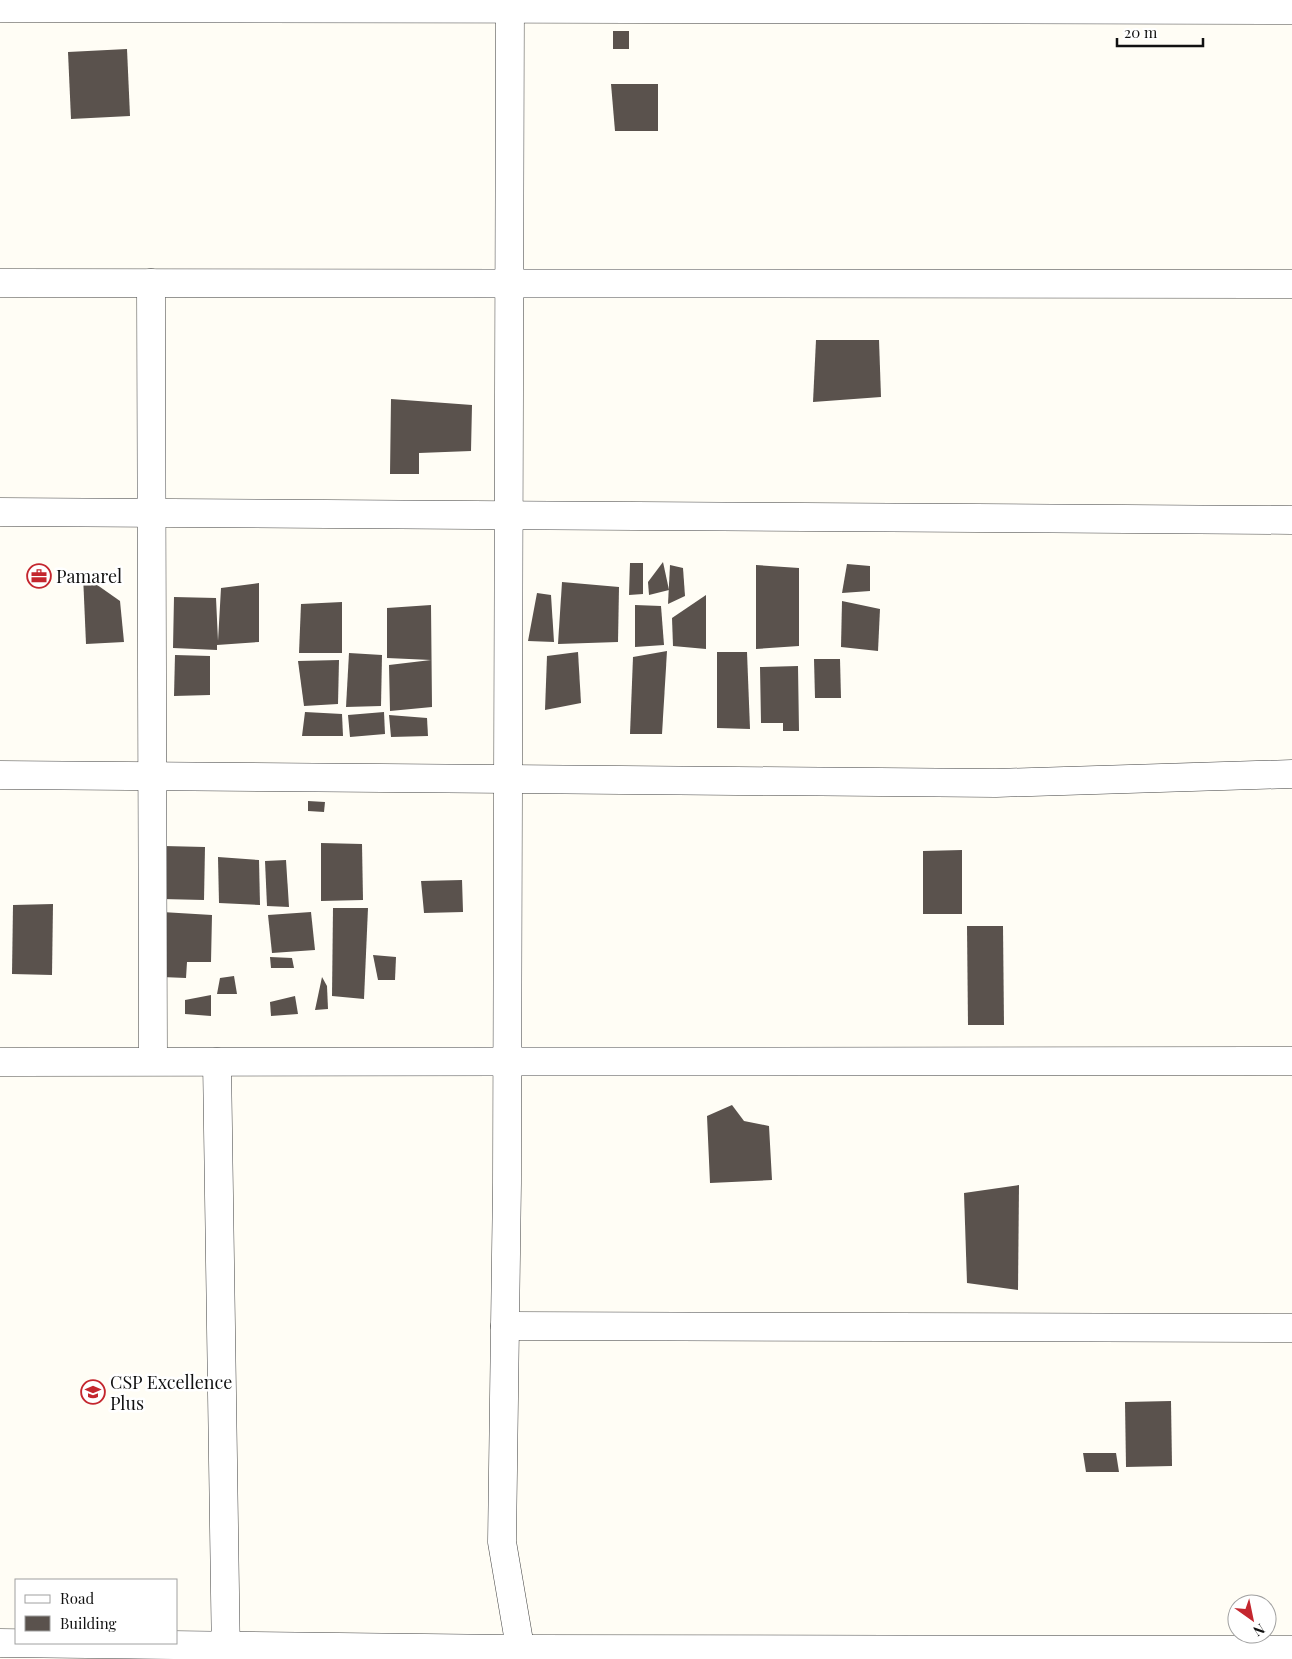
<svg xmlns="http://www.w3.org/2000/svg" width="1292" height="1659" viewBox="0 0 1292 1659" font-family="'Playfair Display',serif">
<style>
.building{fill:#5a524d}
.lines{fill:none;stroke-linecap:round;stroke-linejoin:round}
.street-casing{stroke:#444;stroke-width:29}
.street{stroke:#fff;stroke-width:28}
.labels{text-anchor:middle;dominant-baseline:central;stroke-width:5;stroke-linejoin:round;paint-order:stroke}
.poi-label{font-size:18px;fill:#111;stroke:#fff;text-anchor:start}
</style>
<rect width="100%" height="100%" fill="#fffdf5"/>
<g class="building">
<rect x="613" y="31" width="16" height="18"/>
<path d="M127,49L130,116L71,119L68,52Z"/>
<path d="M611,84H658V131H615Z"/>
<path d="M816,340H879L881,397L813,402Z"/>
<path d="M391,399L472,405L471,451L419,453V474H390Z"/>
<path d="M663,562L669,590L649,595L648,582Z"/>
<path d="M630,563H643V594L629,595Z"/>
<path d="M847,564L870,566V591L842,593Z"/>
<path d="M670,565L683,568L685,596L668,604Z"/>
<path d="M756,565L799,568V646L756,649Z"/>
<path d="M83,575L120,601L124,642L86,644Z"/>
<path d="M562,582L619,587L618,642L558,644Z"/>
<path d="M259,583V642L217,645V650L173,648L174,597L216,598L218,641L221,588Z"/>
<path d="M537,593L551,595L554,642L528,641Z"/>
<path d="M706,595V649L673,646L672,618Z"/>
<path d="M842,601L880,609L878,651L841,647Z"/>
<path d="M342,602V653H299L301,604Z"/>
<path d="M431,605L432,707L390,711L389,665L431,660L387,658V608Z"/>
<path d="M635,605L661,606L664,645L635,647Z"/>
<path d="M667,651L662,734H630L633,657Z"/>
<path d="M578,652L581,703L545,710L547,656Z"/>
<path d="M717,652H747L750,729L717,728Z"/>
<path d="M349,653L382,655L381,706L346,707Z"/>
<path d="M175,655L210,656V695L174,696Z"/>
<path d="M814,659H840L841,698H815Z"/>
<path d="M339,660L338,704L304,706L298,661Z"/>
<path d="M798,666L799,731H783V723H761L760,667Z"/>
<path d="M305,712L342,714L343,736H302Z"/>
<path d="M384,712L385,734L350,737L348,715Z"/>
<path d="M389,715L427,718L428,736L391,737Z"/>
<path d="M308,801L325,802L324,812L308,811Z"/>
<path d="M321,843L362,844L363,900L321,901Z"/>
<path d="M164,846L205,847L204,900L162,899Z"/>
<path d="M962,850V914H923V851Z"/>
<path d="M218,857L259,860L260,905L219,903Z"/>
<path d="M286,860L289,907L267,906L265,861Z"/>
<path d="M462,880L463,912L424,913L421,881Z"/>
<path d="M53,904L52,975L12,974L13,905Z"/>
<path d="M333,908H368L364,999L332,996Z"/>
<path d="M162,912L212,915L211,962H187L186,978L162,977Z"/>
<path d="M311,912L315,950L272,953L268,915Z"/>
<path d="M967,926H1003L1004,1025H968Z"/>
<path d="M373,955L396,957L395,980H378Z"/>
<path d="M270,957L292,958L294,968H271Z"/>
<path d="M234,976L237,994H217L220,978Z"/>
<path d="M322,977L327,986L328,1009L315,1010Z"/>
<path d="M211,995V1016L185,1014V1000Z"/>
<path d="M295,996L298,1014L271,1016L270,1002Z"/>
<path d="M732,1105L744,1121L769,1126L772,1180L710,1183L707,1116Z"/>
<path d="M1019,1185L1018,1290L967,1283L964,1193Z"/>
<path d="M1171,1401L1172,1466L1126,1467L1125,1402Z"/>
<path d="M1083,1453H1116L1119,1472H1086Z"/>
</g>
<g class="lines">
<g class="street-casing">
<g id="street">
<path d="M510,0L507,1183L502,1542L522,1659"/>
<path d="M0,8L1292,10"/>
<path d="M0,283L1292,284"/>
<path d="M151,283L153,1061"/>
<path d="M0,512L1292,520"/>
<path d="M0,775L996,783L1292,774"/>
<path d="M0,1062L1292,1061"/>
<path d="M217,1062L226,1659"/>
<path d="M505,1326L1292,1328"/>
<path d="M0,1643L520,1649L1292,1650"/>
</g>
</g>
<use href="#street" class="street"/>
</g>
<defs>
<g id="office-ring" transform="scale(1.25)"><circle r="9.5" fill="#fff" stroke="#c4262e" stroke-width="1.5"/><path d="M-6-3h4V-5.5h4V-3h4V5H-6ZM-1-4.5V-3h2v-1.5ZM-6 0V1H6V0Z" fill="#c4262e"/></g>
<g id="school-ring" transform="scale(1.25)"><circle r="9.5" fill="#fff" stroke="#c4262e" stroke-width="1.5"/><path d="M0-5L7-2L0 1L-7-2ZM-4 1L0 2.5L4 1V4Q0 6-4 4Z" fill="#c4262e"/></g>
</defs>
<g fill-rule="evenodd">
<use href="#office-ring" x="39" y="576"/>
<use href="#school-ring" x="93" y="1392"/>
</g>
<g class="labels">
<g class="poi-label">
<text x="56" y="576">Pamarel</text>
<text x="110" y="1382">CSP Excellence<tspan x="110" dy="21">Plus</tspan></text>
</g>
</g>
<rect x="15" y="1579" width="162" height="65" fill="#ffffff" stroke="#a0a0a0"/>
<rect x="25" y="1595" width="25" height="8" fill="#ffffff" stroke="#a0a0a0"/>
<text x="60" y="1604" font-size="15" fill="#111111">Road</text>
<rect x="25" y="1616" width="25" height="15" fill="#5a524d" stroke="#a0a0a0"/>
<text x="60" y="1629" font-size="15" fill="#111111">Building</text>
<g transform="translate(1252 1619) rotate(147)"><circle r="24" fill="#ffffff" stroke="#a0a0a0"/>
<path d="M0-4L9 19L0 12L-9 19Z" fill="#c4262e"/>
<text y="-8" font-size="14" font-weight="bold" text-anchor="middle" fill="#111111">N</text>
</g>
<path d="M1117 38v8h86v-8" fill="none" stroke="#111111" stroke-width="2.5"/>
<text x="1124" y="38" font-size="15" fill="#111111" stroke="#ffffff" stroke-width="4" paint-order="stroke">20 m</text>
</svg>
